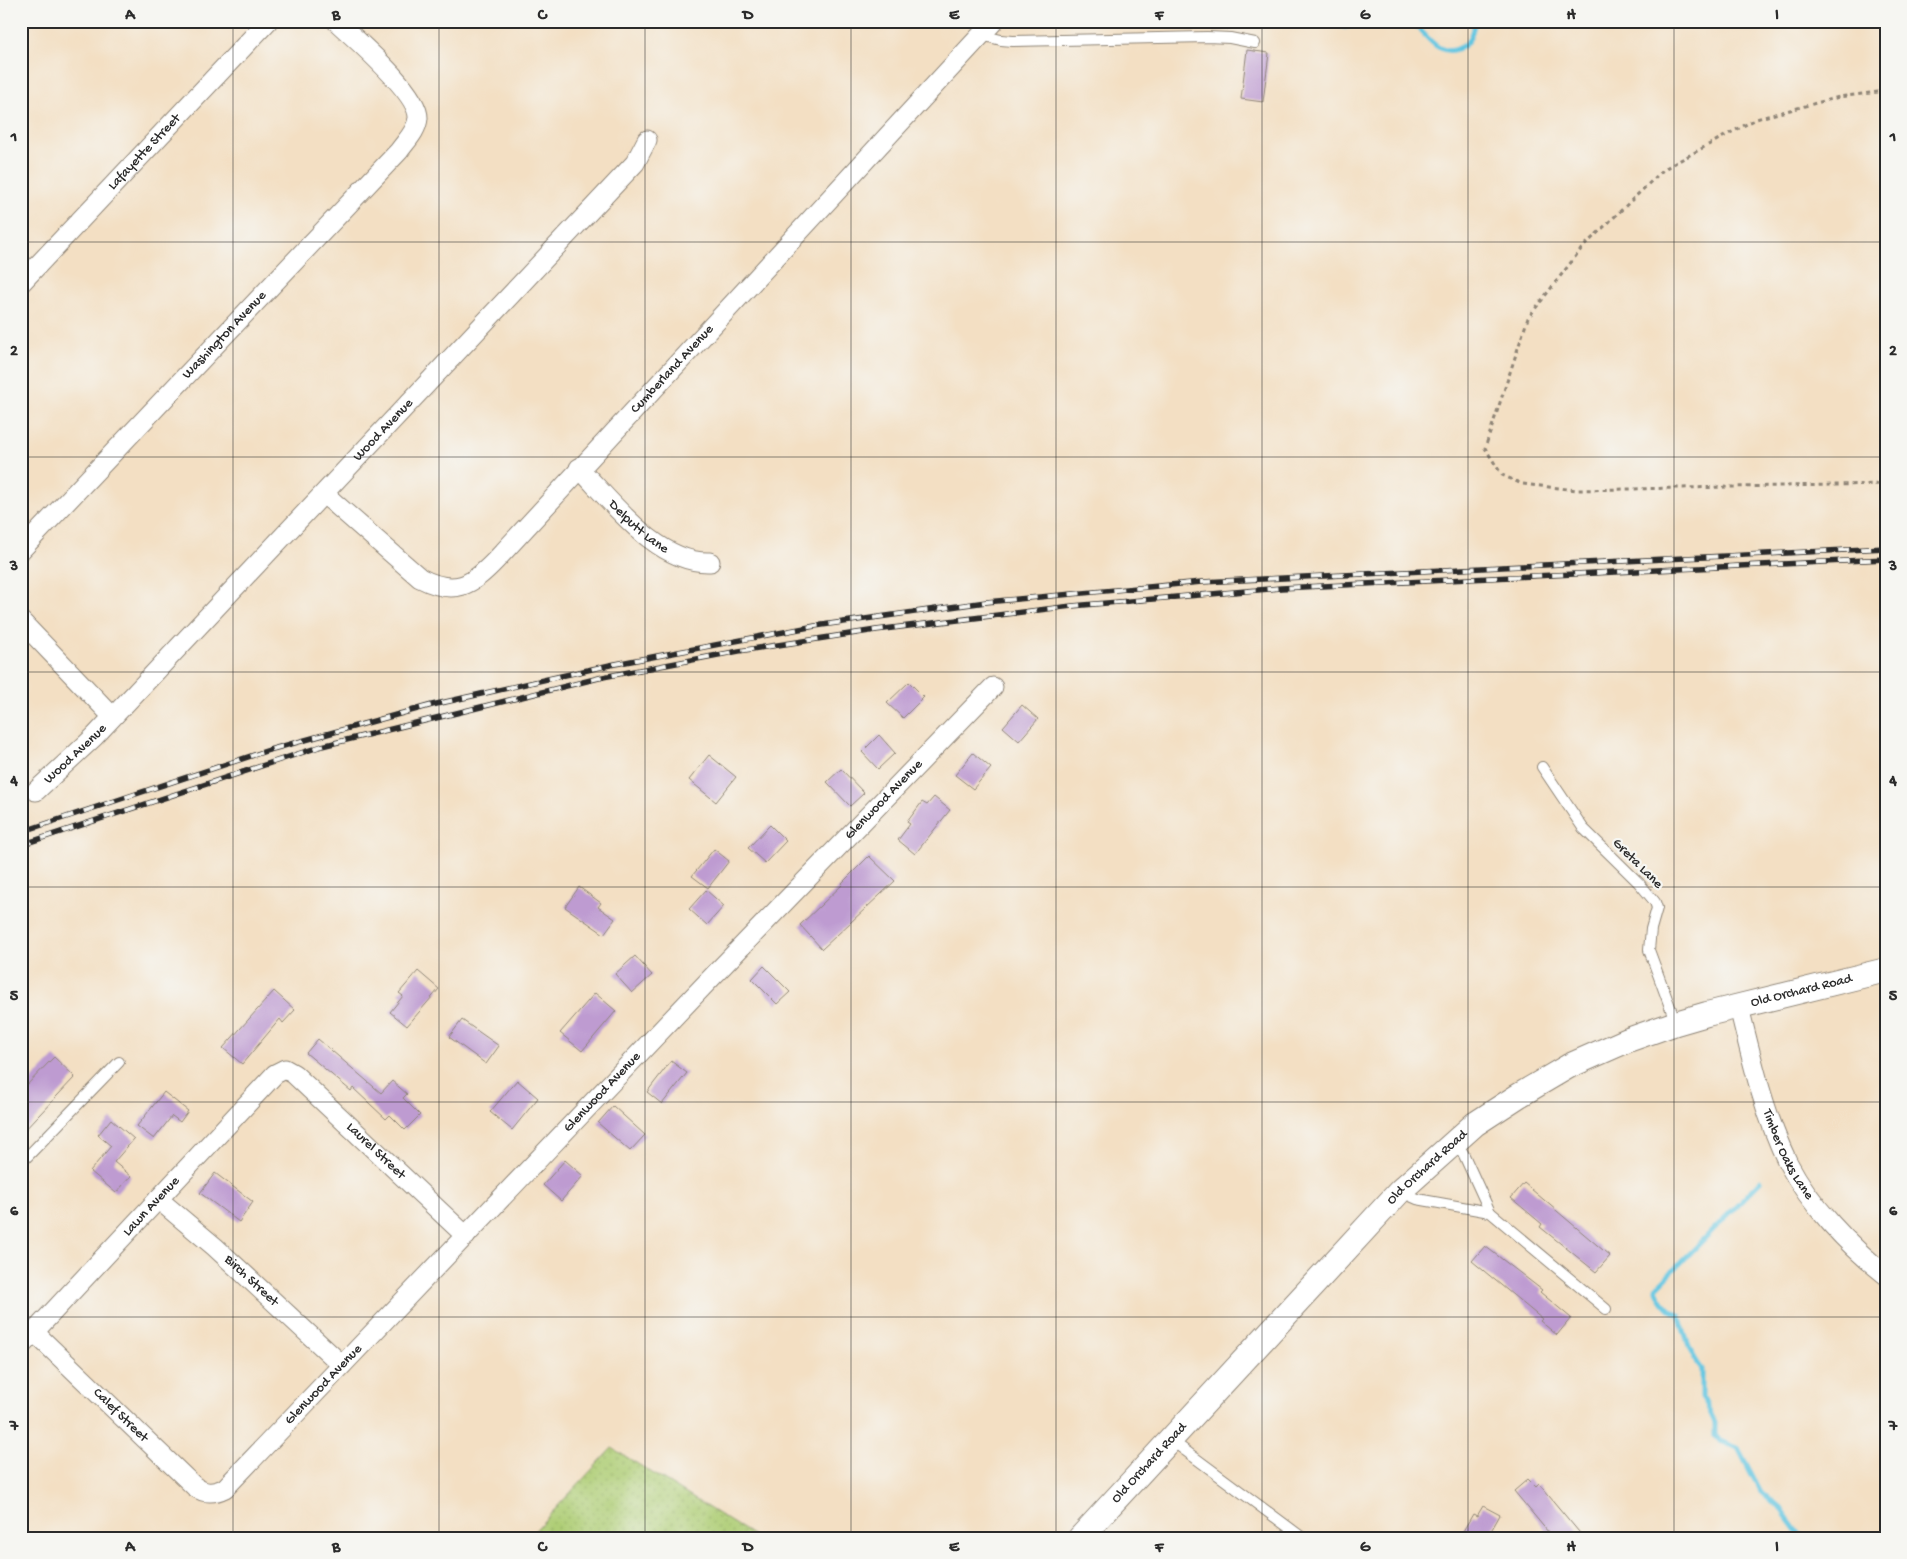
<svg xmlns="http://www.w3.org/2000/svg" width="1907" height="1559" viewBox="0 0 1907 1559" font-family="'Gochi Hand',sans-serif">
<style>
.green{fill:url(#green-dots);stroke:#6d7c50}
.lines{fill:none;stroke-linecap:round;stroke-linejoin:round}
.stream{stroke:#63c6e1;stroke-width:5}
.building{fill:#be9bd1}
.service-casing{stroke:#8f8577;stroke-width:12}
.minor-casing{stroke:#8f8577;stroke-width:21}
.tertiary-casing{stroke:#8f8577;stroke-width:26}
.path{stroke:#8f8577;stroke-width:3;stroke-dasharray:4 4;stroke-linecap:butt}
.service{stroke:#fff;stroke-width:10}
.minor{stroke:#fff;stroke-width:19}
.tertiary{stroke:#fff;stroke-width:24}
.rail-casing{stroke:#2b2b2b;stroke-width:5.5}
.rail{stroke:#f6f6f2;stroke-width:4;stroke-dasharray:11;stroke-linecap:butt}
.grid{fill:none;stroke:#2b2b2b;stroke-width:1;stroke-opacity:0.55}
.labels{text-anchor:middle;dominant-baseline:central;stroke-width:4.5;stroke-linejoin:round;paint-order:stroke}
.street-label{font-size:14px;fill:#2b2b2b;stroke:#f6f6f2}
.neatline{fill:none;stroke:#2b2b2b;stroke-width:2}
.grid-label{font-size:16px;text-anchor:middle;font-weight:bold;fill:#2b2b2b}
</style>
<defs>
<pattern id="green-dots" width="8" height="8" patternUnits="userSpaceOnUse" patternTransform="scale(1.25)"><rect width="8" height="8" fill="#afce76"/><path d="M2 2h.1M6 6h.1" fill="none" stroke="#97b166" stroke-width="1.8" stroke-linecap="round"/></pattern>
</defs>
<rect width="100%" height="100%" fill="#f6f6f2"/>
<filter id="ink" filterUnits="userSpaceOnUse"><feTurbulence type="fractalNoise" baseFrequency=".02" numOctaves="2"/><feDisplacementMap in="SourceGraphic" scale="10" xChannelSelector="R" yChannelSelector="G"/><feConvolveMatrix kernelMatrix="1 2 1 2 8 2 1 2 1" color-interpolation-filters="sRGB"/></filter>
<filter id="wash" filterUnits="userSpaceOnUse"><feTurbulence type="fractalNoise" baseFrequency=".0096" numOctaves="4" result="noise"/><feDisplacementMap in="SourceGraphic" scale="20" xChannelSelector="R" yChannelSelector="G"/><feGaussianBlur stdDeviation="1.12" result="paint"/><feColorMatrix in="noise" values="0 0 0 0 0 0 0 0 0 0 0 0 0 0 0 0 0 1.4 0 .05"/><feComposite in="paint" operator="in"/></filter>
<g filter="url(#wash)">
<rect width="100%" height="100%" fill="#f3dfc3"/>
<path class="green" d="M612,1448L757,1538H528Z"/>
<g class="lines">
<g class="stream">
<path d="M1262,21L1275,23L1281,21"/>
<path d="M1315,21L1345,27L1373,21"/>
<path d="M1410,21C1425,31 1436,57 1457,49C1470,45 1472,33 1475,21"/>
<path d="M1761,1181L1656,1288C1660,1300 1667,1310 1679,1315C1685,1334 1689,1353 1702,1369V1397L1706,1403L1715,1423V1435L1720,1441L1738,1448L1761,1492L1784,1512L1803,1538"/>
</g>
</g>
<g id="blocks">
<g class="building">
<path d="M1247,50L1269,53L1263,102L1241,99Z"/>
<path d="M909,682L924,697L903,718L887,703Z"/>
<path d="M1022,705L1038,719L1019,741L1003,727Z"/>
<path d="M879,735L895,753L878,769L862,752Z"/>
<path d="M973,753L991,768L973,789L955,775Z"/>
<path d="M709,755L736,777L716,802L689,780Z"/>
<path d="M841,769L864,793L850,806L827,782Z"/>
<path d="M934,797L950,810L915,854L898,840L910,824L907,822L922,802L927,805Z"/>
<path d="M770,825L786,841L765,863L748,848Z"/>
<path d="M714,849L729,861L708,888L692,876Z"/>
<path d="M869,856L895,881L822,949L800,925L843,884L842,883Z"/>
<path d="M579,887L601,903L598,907L615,919L604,934L565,907Z"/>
<path d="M706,890L724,906L707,925L689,909Z"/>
<path d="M635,956L652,975L632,993L615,974Z"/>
<path d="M764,966L790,992L777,1004L752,979Z"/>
<path d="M418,971L439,989L407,1026L390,1012L403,996L399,993Z"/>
<path d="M274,991L295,1010L283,1023L280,1019L242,1064L223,1048Z"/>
<path d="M595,993L616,1011L582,1051L560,1033Z"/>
<path d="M462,1020L499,1046L486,1064L449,1037Z"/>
<path d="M318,1039L381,1093L392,1081L407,1094L403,1098L420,1115L405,1130L390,1115L386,1119L353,1088L351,1091L306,1053Z"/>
<path d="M54,1057L75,1077L21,1134V1091Z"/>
<path d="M671,1061L687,1073L662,1104L647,1092Z"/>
<path d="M517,1080L538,1098L512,1130L490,1112Z"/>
<path d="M164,1092L188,1111L180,1122L172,1116L154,1139L137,1126Z"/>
<path d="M613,1106L645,1135L630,1151L598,1123Z"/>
<path d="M111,1119L134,1139L114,1162L131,1176L116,1193L90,1171L111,1146L98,1135Z"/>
<path d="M565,1160L583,1176L561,1201L543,1185Z"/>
<path d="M215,1173L253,1202L239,1222L200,1193Z"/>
<path d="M1524,1183L1610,1256L1596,1272L1540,1227L1542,1224L1511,1198Z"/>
<path d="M1485,1246L1542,1290L1540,1292L1571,1318L1557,1335L1540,1321L1542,1319L1472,1261Z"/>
<path d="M1528,1479L1536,1487L1539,1484L1584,1538H1553L1514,1491Z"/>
<path d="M1483,1506L1500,1515L1487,1538H1459L1473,1514L1477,1516Z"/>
</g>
</g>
</g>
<g filter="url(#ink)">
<use href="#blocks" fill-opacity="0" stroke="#8f8577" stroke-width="1"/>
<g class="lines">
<g class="service-casing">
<g id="service">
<path d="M981,35L1001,40L1013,41L1207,37L1230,38L1255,43"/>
<path d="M1542,767L1583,828L1639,883L1655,902L1657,908L1651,929L1649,950L1676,1023"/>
<path d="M1455,1142L1463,1153L1490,1212"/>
<path d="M21,1163L119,1062"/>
<path d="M1401,1192L1417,1199L1490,1212L1606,1309"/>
<path d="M1171,1440L1303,1538"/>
</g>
</g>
<g class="minor-casing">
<g id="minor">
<path id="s1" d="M21,283L268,21"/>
<path id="s2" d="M579,468C613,503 658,564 710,562"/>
<path id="s3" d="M324,494L420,578C455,596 471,586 496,560L994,21"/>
<path id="s4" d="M21,550L399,151C406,141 417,131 418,118C419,93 355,39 336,21"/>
<path d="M21,621L112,716"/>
<path id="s5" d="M36,791L94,737L635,163L647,140"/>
<path id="s6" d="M1739,1007C1752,1060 1764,1114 1788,1163C1810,1205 1849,1246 1886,1275"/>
<path id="s7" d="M158,1199L215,1247L342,1365"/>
<path id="s8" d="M34,1332L194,1486C204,1494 213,1494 225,1488L714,975L993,687"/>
<path id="s9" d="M21,1346L275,1074L285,1069L294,1074L466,1236"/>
</g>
</g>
<g class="tertiary-casing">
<g id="tertiary">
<path id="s10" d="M1080,1538L1400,1191L1475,1124L1518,1096L1569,1066L1628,1040L1676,1023L1707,1014L1886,970"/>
</g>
</g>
<path class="path" d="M1886,91L1839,97L1756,119L1664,169L1582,248L1528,318L1485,448L1502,475L1522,484L1577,490L1886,484"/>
<use href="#service" class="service"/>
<use href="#minor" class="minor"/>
<use href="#tertiary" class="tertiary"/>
<g class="rail-casing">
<g id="rail">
<path d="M21,832L269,750L432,705L610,665L815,626L986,602L1202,582L1886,548"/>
<path d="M21,845L322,746L603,677L739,651L876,630L1072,606L1281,588L1886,559"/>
</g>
</g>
<use href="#rail" class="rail"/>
</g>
</g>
<path class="grid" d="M233,21V1538M439,21V1538M645,21V1538M851,21V1538M1056,21V1538M1262,21V1538M1468,21V1538M1674,21V1538M21,242H1886M21,457H1886M21,672H1886M21,887H1886M21,1102H1886M21,1317H1886"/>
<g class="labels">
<g class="street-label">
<text stroke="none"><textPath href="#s1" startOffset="180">Lafayette Street</textPath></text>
<text stroke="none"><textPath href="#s4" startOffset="296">Washington Avenue</textPath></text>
<text stroke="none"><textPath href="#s3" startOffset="474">Cumberland Avenue</textPath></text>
<text stroke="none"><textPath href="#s5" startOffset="501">Wood Avenue</textPath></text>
<text stroke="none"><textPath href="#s2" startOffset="84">Delputt Lane</textPath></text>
<text stroke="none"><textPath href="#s5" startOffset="54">Wood Avenue</textPath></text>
<text stroke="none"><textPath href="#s8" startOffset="1208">Glenwood Avenue</textPath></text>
<text transform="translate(1637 864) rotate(45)">Greta Lane</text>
<text stroke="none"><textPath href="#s10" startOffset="928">Old Orchard Road</textPath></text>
<text stroke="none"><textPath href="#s8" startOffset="802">Glenwood Avenue</textPath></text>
<text stroke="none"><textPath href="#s9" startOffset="506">Laurel Street</textPath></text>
<text stroke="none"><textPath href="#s6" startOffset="156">Timber Oaks Lane</textPath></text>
<text stroke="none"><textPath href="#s10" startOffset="508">Old Orchard Road</textPath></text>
<text stroke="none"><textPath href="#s9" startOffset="191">Lawn Avenue</textPath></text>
<text stroke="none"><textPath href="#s7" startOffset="124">Birch Street</textPath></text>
<text stroke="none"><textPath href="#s8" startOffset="398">Glenwood Avenue</textPath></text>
<text stroke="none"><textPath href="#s8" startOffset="120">Calef Street</textPath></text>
<text stroke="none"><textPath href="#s10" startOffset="102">Old Orchard Road</textPath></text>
</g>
</g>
<rect width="1907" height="1559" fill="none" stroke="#f6f6f2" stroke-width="55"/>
<rect x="28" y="28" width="1852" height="1504" class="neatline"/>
<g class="grid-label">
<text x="130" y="19">A</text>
<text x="336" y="19">B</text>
<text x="542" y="19">C</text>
<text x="748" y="19">D</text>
<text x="954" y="19">E</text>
<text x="1159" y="19">F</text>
<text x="1365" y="19">G</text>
<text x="1571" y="19">H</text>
<text x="1777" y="19">I</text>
<text x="14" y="141">1</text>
<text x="1893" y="141">1</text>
<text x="14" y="355">2</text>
<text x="1893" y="355">2</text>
<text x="14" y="570">3</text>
<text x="1893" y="570">3</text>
<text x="14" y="785">4</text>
<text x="1893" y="785">4</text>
<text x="14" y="1000">5</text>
<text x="1893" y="1000">5</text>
<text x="14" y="1215">6</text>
<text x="1893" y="1215">6</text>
<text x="14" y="1430">7</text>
<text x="1893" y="1430">7</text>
<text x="130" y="1551">A</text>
<text x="336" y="1551">B</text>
<text x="542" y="1551">C</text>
<text x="748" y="1551">D</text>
<text x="954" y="1551">E</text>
<text x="1159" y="1551">F</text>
<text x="1365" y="1551">G</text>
<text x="1571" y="1551">H</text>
<text x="1777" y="1551">I</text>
</g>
</svg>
